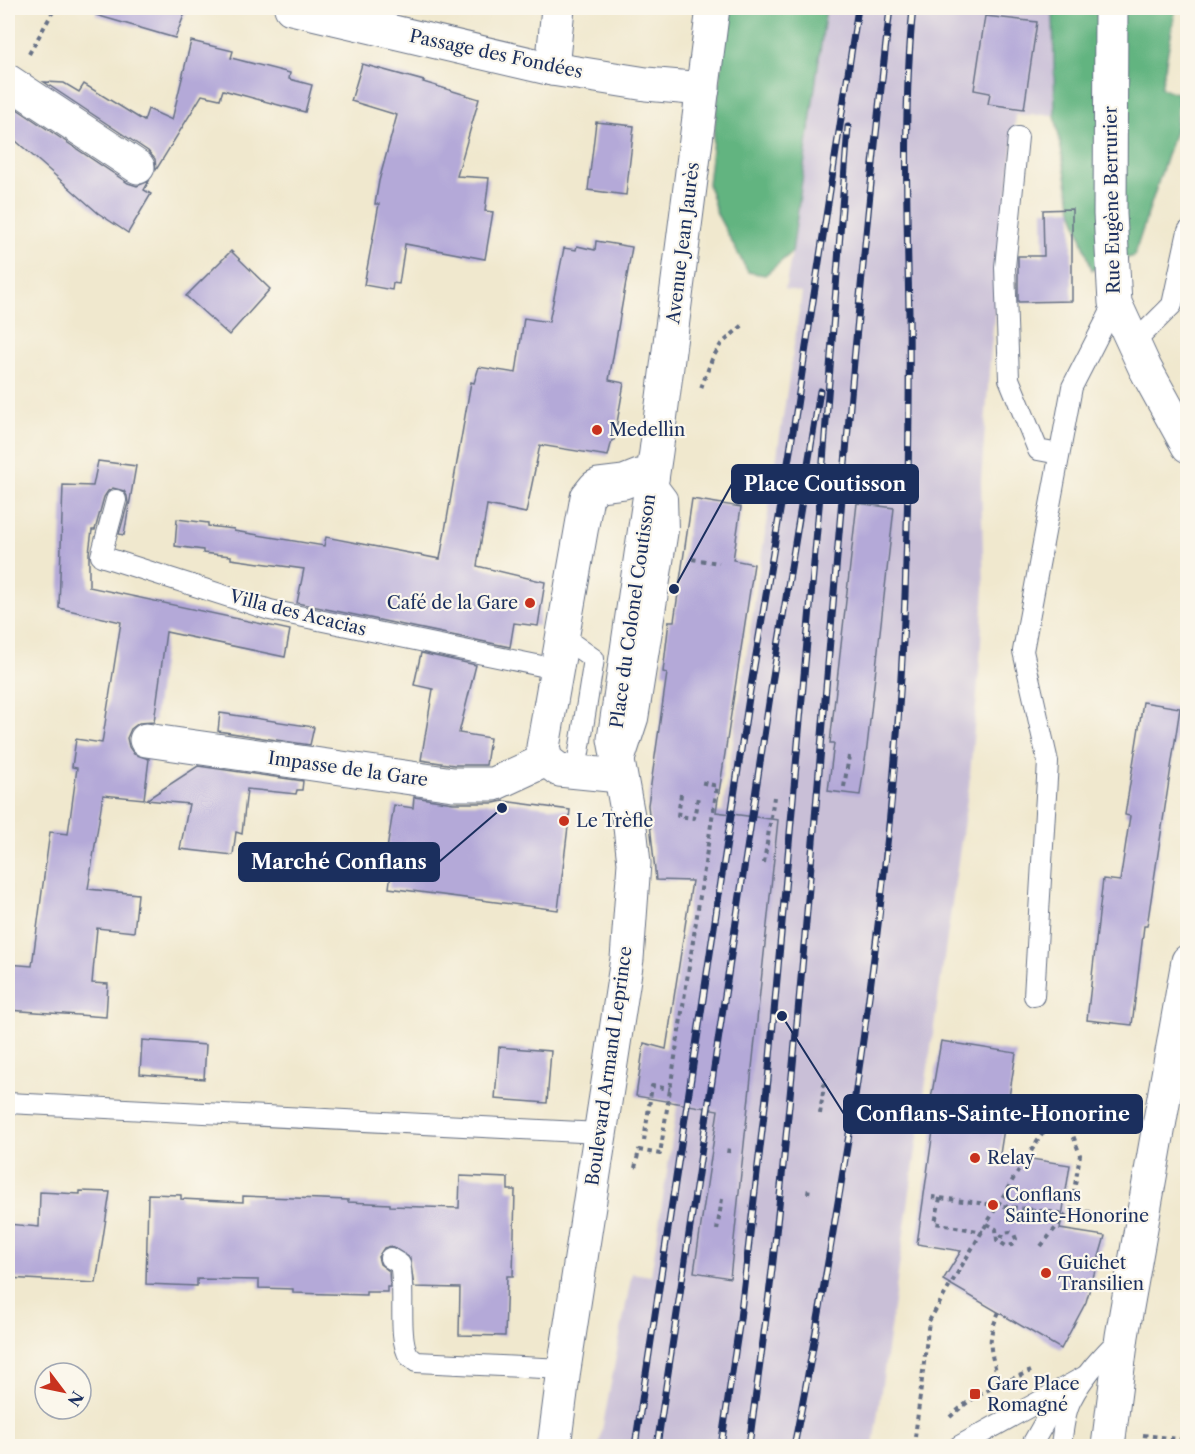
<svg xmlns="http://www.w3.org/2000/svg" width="1195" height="1454" viewBox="0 0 1195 1454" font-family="'Libre Caslon Text',serif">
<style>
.industrial{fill:#c9bfd7}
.forest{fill:#62b480;stroke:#3e726f;stroke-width:1.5}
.building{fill:#b4a9d8}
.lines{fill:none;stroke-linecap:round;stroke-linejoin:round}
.service-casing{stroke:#667085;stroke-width:22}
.minor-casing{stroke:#667085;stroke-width:35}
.tertiary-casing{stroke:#667085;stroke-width:35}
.path{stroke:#667085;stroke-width:4;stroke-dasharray:4.5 4.5;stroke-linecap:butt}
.service{stroke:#fff;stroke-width:20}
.minor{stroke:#fff;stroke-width:33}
.tertiary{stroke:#fff;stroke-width:33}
.rail-casing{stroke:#1b2f5e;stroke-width:7}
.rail{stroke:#fbf7ec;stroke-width:4.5;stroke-dasharray:14;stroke-linecap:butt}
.poi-dot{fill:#c8321e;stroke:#fbf7ec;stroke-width:2}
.labels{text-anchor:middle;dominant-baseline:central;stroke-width:4.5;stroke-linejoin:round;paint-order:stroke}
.street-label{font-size:18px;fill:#1b2f5e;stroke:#fbf7ec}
.poi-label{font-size:18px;fill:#1b2f5e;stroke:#fbf7ec;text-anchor:start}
.leader{fill:none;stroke:#1b2f5e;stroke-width:2}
.callout-dot{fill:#1b2f5e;stroke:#fbf7ec;stroke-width:2}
.callout{fill:#1b2f5e;stroke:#1b2f5e;stroke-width:2}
.callout-label{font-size:20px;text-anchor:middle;font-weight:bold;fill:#fff}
</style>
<rect width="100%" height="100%" fill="#fbf7ec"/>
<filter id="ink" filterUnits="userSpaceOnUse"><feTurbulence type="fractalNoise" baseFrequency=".0167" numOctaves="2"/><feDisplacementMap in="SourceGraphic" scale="12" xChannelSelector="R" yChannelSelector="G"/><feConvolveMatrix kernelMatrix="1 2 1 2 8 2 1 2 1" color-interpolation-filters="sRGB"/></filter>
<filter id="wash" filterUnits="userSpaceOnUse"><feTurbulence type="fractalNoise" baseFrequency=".008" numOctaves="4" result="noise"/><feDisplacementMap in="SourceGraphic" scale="24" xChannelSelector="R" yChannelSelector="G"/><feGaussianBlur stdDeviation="1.35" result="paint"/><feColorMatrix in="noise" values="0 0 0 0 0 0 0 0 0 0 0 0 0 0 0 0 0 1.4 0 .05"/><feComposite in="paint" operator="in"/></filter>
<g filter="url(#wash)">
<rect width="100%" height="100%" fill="#f0e8ce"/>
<path class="industrial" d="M826,8H1053L1055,115H1016L991,347L981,481L984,588L980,660L969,786L873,1446H599L632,1273L651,1276L802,293L785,289L792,252Z"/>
<g class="forest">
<path d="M728,8H826L792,252L765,275L748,272L717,214L708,184Z"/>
<path d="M1053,8H1176L1161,88L1179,94L1175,131L1134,256L1092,270L1072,209L1055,115Z"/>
</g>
<g id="blocks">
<g class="building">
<path d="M97,8H187L175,38L96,15Z"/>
<path d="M985,16L1037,22L1024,109L988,104L990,93L974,90Z"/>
<path d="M191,41L233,51L231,58L290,73L289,79L312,85L305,112L223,90L220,99L202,95L156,170L155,159L148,151L44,82L64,83L79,92L84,84L144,121L148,109L172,120Z"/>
<path d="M362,64L424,81L423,82L479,99L457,176L489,178L485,211L493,212L485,259L405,244L399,284L393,283L392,290L364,285L379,204H375L379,181L397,115L351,101Z"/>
<path d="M8,103L128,183L137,186L149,181L144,190L151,194L128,233L98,213L8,134Z"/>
<path d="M596,122L634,126L626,195L588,190Z"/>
<path d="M1072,209V301L1018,302V256H1044L1043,210Z"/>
<path d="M596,241L632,247L609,380L624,383L614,440H612L608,456L540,445L526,513L487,505L477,566L545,582L538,626L514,623L510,647L297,603L304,569L231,559V556L203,553V550L175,546L177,519L208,523V526L234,529V531L324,546L326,537L440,559L471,382L474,383L479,367L516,373L524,318L549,322L564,248L576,250L577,246L595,250Z"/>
<path d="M231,251L270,289L229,335L186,296Z"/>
<path d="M98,461L136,466L124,535L119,534L128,503L127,496L124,491L113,488L108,491L104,497L95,530H92L89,553V587L290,630L285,657L166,632L154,722L139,723L131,729L127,738L129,747L134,754L149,759L144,799L103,795L88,889L138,894L134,932L97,928L92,983L108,984L106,1017L8,1010V964L32,966L50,832L68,834L77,768L72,767L76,739L102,743L121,622L59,608L63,485L93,486Z"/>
<path d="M692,499L741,507L733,560L754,564L716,812L778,820L730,1278L694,1272L718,1110L636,1096L644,1043L666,1049L692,881L656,880L648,805L667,673L663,672L669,621H674Z"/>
<path d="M857,503L894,508L867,747L860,795L828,791L834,743H830Z"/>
<path d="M421,653L476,665L459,733L490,738L486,765H454L421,760L433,689L414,685Z"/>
<path d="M1143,702L1180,708L1147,926H1144L1132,1025L1087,1020L1103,879L1120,881L1130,816L1125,815Z"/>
<path d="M220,713L314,727L310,745L218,731Z"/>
<path d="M198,766L303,781L302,790H297L296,794L247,789L242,834L236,832L233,855L180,849L189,804L146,800Z"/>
<path d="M414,797L453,803H494L503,801L570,810L558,910L389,888L394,850L387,849L394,805L413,808Z"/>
<path d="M142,1040L206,1045L204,1079L140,1074Z"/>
<path d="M941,1041L1016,1053L1000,1154L1070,1165L1060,1229L1105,1236L1086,1302L1061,1349L943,1280L961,1251L917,1244L934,1124L927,1122Z"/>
<path d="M499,1047L551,1051L547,1103L495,1099Z"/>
<path d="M460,1176L508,1178V1190H515L513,1276H507L505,1336L459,1335L460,1288L414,1287L410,1258L391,1246L384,1248L378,1257L380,1264L389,1271L390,1287H387V1292H366V1295L293,1293V1289L259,1288V1280L197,1279V1286L146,1284L148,1194L181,1195V1199L243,1202V1196L348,1200V1202L390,1204V1206L459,1208Z"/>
<path d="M80,1191L110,1192L96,1283L8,1278V1224L39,1227L40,1192L80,1194Z"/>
</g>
</g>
</g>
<g filter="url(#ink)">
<use href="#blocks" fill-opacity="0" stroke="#667085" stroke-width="1.5"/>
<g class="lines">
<g class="service-casing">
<g id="service">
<path d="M1018,137L1005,267L1009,379L1038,450L1059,454"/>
<path d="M1133,344L1172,305L1188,231"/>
<path d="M116,500L101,556L270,610L556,669"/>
<path d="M563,637L594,659L576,771"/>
<path d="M623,765L638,719L668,530L667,498L652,478"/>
<path d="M1034,996L1048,762L1023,651L1072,387L1115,303"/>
<path d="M8,1103L600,1133"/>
<path d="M390,1258L400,1264C406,1288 397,1338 409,1356C410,1357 414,1360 416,1362L564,1369"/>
<path d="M959,1446L1087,1375"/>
<path d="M1031,1446L1052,1409L1068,1394"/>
<path d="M1061,1446C1063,1431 1064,1414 1071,1400C1083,1376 1103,1355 1122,1336"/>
</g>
</g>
<g class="minor-casing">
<g id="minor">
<path d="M291,8L552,69L646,84L703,89"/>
<path d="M552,69L558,8"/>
<path d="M8,81L138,167"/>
<path d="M146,740L453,784H494L546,760"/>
<path d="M619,776L559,770L546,760L543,747L587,497L595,487L599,485L624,482L639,476L652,478"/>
</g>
</g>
<g class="tertiary-casing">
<g id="tertiary">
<path d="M1111,8L1110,214L1115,303L1145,368L1188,446"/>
<path d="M554,1446L564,1369L627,959L634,863L630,827L614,739L656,452L713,8"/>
<path d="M1108,1446L1122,1336L1188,961"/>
</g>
</g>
<g class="path">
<path d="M29,54L55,8"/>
<path d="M701,388L712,359L721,344L743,325"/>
<path d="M692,559L719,563"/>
<path d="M844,787L849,756"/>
<path d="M681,794L678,816L694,818L698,797"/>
<path d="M764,863L774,797"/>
<path d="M820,1114L825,1078"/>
<path d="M644,1141L652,1086L670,1089"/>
<path d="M728,1153L729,1147"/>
<path d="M635,1168L639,1150L660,1154L717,786L700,782"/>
<path d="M808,1194L809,1187"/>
<path d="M932,1197L1066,1214"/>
<path d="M940,1198L935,1223L983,1232"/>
<path d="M987,1224L996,1229L997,1240L1006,1246L1012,1245L1016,1239L1014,1234L1010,1232L1004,1233L1001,1238"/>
<path d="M717,1230L722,1199"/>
<path d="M1041,1246L1071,1209L1109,1215"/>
<path d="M999,1312C985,1342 991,1354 1000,1383"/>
<path d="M950,1417C974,1394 1001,1383 1031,1371"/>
<path d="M1143,1435L1188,1440"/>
<path d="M914,1446L929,1321L1015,1176L1050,1122L1067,1118L1080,1155L1071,1209"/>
</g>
<use href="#service" class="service"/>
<use href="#minor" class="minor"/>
<use href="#tertiary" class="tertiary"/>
<g class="rail-casing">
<g id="rail">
<path d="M635,1446L750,691L790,451L858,8"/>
<path d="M657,1446L772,683L820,391"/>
<path d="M721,1446L740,1319L768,1080L823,462L848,127"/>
<path d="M749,1446C757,1382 767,1317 774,1252C819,838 842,421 890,8"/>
<path d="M794,1446C817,1333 836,1217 854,1103C879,935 899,766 905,596C908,502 910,407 909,313C907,211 903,109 913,8"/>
</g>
</g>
<use href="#rail" class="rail"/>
</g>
</g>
<g class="poi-dot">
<circle cx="597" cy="430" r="6"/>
<circle cx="530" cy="603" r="6"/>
<circle cx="564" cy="821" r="6"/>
<circle cx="975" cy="1158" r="6"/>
<circle cx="993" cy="1205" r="6"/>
<circle cx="1046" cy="1273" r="6"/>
<rect x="969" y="1388" width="12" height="12" rx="3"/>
</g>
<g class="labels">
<g class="street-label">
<text transform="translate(496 54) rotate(12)">Passage des Fondées</text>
<text transform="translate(1112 200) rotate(-91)">Rue Eugène Berrurier</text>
<text transform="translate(683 243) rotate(-83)">Avenue Jean Jaurès</text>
<text transform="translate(633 611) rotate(-82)">Place du Colonel Coutisson</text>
<text transform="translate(298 613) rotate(14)">Villa des Acacias</text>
<text transform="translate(348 769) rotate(8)">Impasse de la Gare</text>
<text transform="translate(609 1066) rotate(-82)">Boulevard Armand Leprince</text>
</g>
<g class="poi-label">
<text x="609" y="430">Medellìn</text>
<text x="518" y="603" text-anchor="end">Café de la Gare</text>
<text x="576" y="821">Le Trèfle</text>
<text x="987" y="1158">Relay</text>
<text x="1005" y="1195">Conflans<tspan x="1005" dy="21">Sainte-Honorine</tspan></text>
<text x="1058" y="1263">Guichet<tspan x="1058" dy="21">Transilien</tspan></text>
<text x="987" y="1384">Gare Place<tspan x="987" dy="21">Romagné</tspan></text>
</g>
</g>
<path class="leader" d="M674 589L732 484M502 808L439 862M782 1016L844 1114"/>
<g class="callout-dot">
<circle cx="674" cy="589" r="6"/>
<circle cx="502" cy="808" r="6"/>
<circle cx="782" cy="1016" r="6"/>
</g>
<g class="callout">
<rect x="732" y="465" width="186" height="38" rx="6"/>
<rect x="239" y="843" width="200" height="38" rx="6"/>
<rect x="844" y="1095" width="298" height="38" rx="6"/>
</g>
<g class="callout-label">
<text x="825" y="491">Place Coutisson</text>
<text x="339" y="869">Marché Conflans</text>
<text x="993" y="1121">Conflans-Sainte-Honorine</text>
</g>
<rect width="1195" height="1454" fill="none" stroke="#fbf7ec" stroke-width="30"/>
<g transform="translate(63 1391) rotate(122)"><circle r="28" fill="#fbf7ec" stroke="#a1a7b3" stroke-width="1.5"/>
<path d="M0-4.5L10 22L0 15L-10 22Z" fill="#c8321e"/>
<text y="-9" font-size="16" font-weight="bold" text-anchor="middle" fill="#1b2f5e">N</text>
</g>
</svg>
